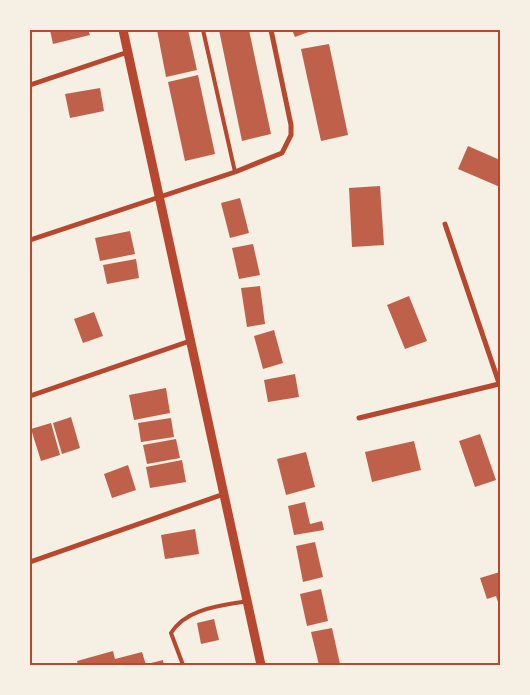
<svg xmlns="http://www.w3.org/2000/svg" width="530" height="695" viewBox="0 0 530 695" font-family="Rubik,sans-serif">
<style>
.building{fill:#bf614a}
.lines{fill:none;stroke-linecap:round;stroke-linejoin:round}
.service{stroke:#b5482f;stroke-width:4}
.minor{stroke:#b5482f;stroke-width:5}
.tertiary{stroke:#b5482f;stroke-width:9}
.neatline{fill:none;stroke:#b5482f;stroke-width:2}
</style>
<rect width="100%" height="100%" fill="#f6efe4"/>
<g class="building">
<path d="M50,30H88L90,35L53,44Z"/>
<path d="M157,30H188L197,70L166,77Z"/>
<path d="M219,30H249L271,134L242,141Z"/>
<path d="M292,30H314L295,37Z"/>
<path d="M329,44L348,135L321,141L301,49Z"/>
<path d="M198,75L215,154L185,161L168,82Z"/>
<path d="M100,88L104,111L70,118L65,94Z"/>
<path d="M468,146L500,160V187L458,169Z"/>
<path d="M380,186L384,245L352,247L349,188Z"/>
<path d="M240,198L249,233L230,238L221,203Z"/>
<path d="M130,231L135,254L100,261L95,238Z"/>
<path d="M253,244L260,275L239,279L232,248Z"/>
<path d="M136,259L139,278L107,284L103,265Z"/>
<path d="M260,286L265,324L247,327L241,288Z"/>
<path d="M409,296L427,341L405,349L387,305Z"/>
<path d="M94,312L103,336L83,343L74,319Z"/>
<path d="M274,330L283,363L263,369L254,336Z"/>
<path d="M295,374L299,397L268,402L264,380Z"/>
<path d="M166,388L170,413L134,420L129,395Z"/>
<path d="M71,417L80,448L62,454L53,423Z"/>
<path d="M171,418L174,437L141,442L138,423Z"/>
<path d="M51,423L60,455L41,461L31,429Z"/>
<path d="M480,434L496,480L475,487L459,441Z"/>
<path d="M176,439L180,458L147,464L143,445Z"/>
<path d="M414,441L421,470L372,482L365,452Z"/>
<path d="M306,452L315,487L286,495L277,459Z"/>
<path d="M182,460L186,482L150,488L146,467Z"/>
<path d="M128,465L136,490L112,498L104,474Z"/>
<path d="M305,502L310,524L322,521L324,530L294,535L288,506Z"/>
<path d="M195,529L199,554L165,559L161,535Z"/>
<path d="M315,542L323,577L303,582L296,546Z"/>
<path d="M500,572V608L496,596L487,599L480,578Z"/>
<path d="M321,589L328,621L307,626L300,594Z"/>
<path d="M214,619L219,640L201,644L197,623Z"/>
<path d="M332,628L340,664L319,665L311,632Z"/>
<path d="M113,651L115,659L142,652L146,665H78L77,661Z"/>
<path d="M163,660L164,665H147V664Z"/>
</g>
<g class="lines">
<g class="service">
<path d="M203,30L235,172"/>
<path d="M183,665L171,633C186,608 221,606 247,601"/>
</g>
<g class="minor">
<path d="M30,85L128,52"/>
<path d="M445,224L500,386"/>
<path d="M30,240L235,172L282,153L291,135V125L271,30"/>
<path d="M30,396L190,341"/>
<path d="M359,418L499,384"/>
<path d="M30,562L224,494"/>
</g>
<path class="tertiary" d="M123,30L261,665"/>
</g>
<rect width="530" height="695" fill="none" stroke="#f6efe4" stroke-width="62"/>
<rect x="31" y="31" width="468" height="633" class="neatline"/>
</svg>
